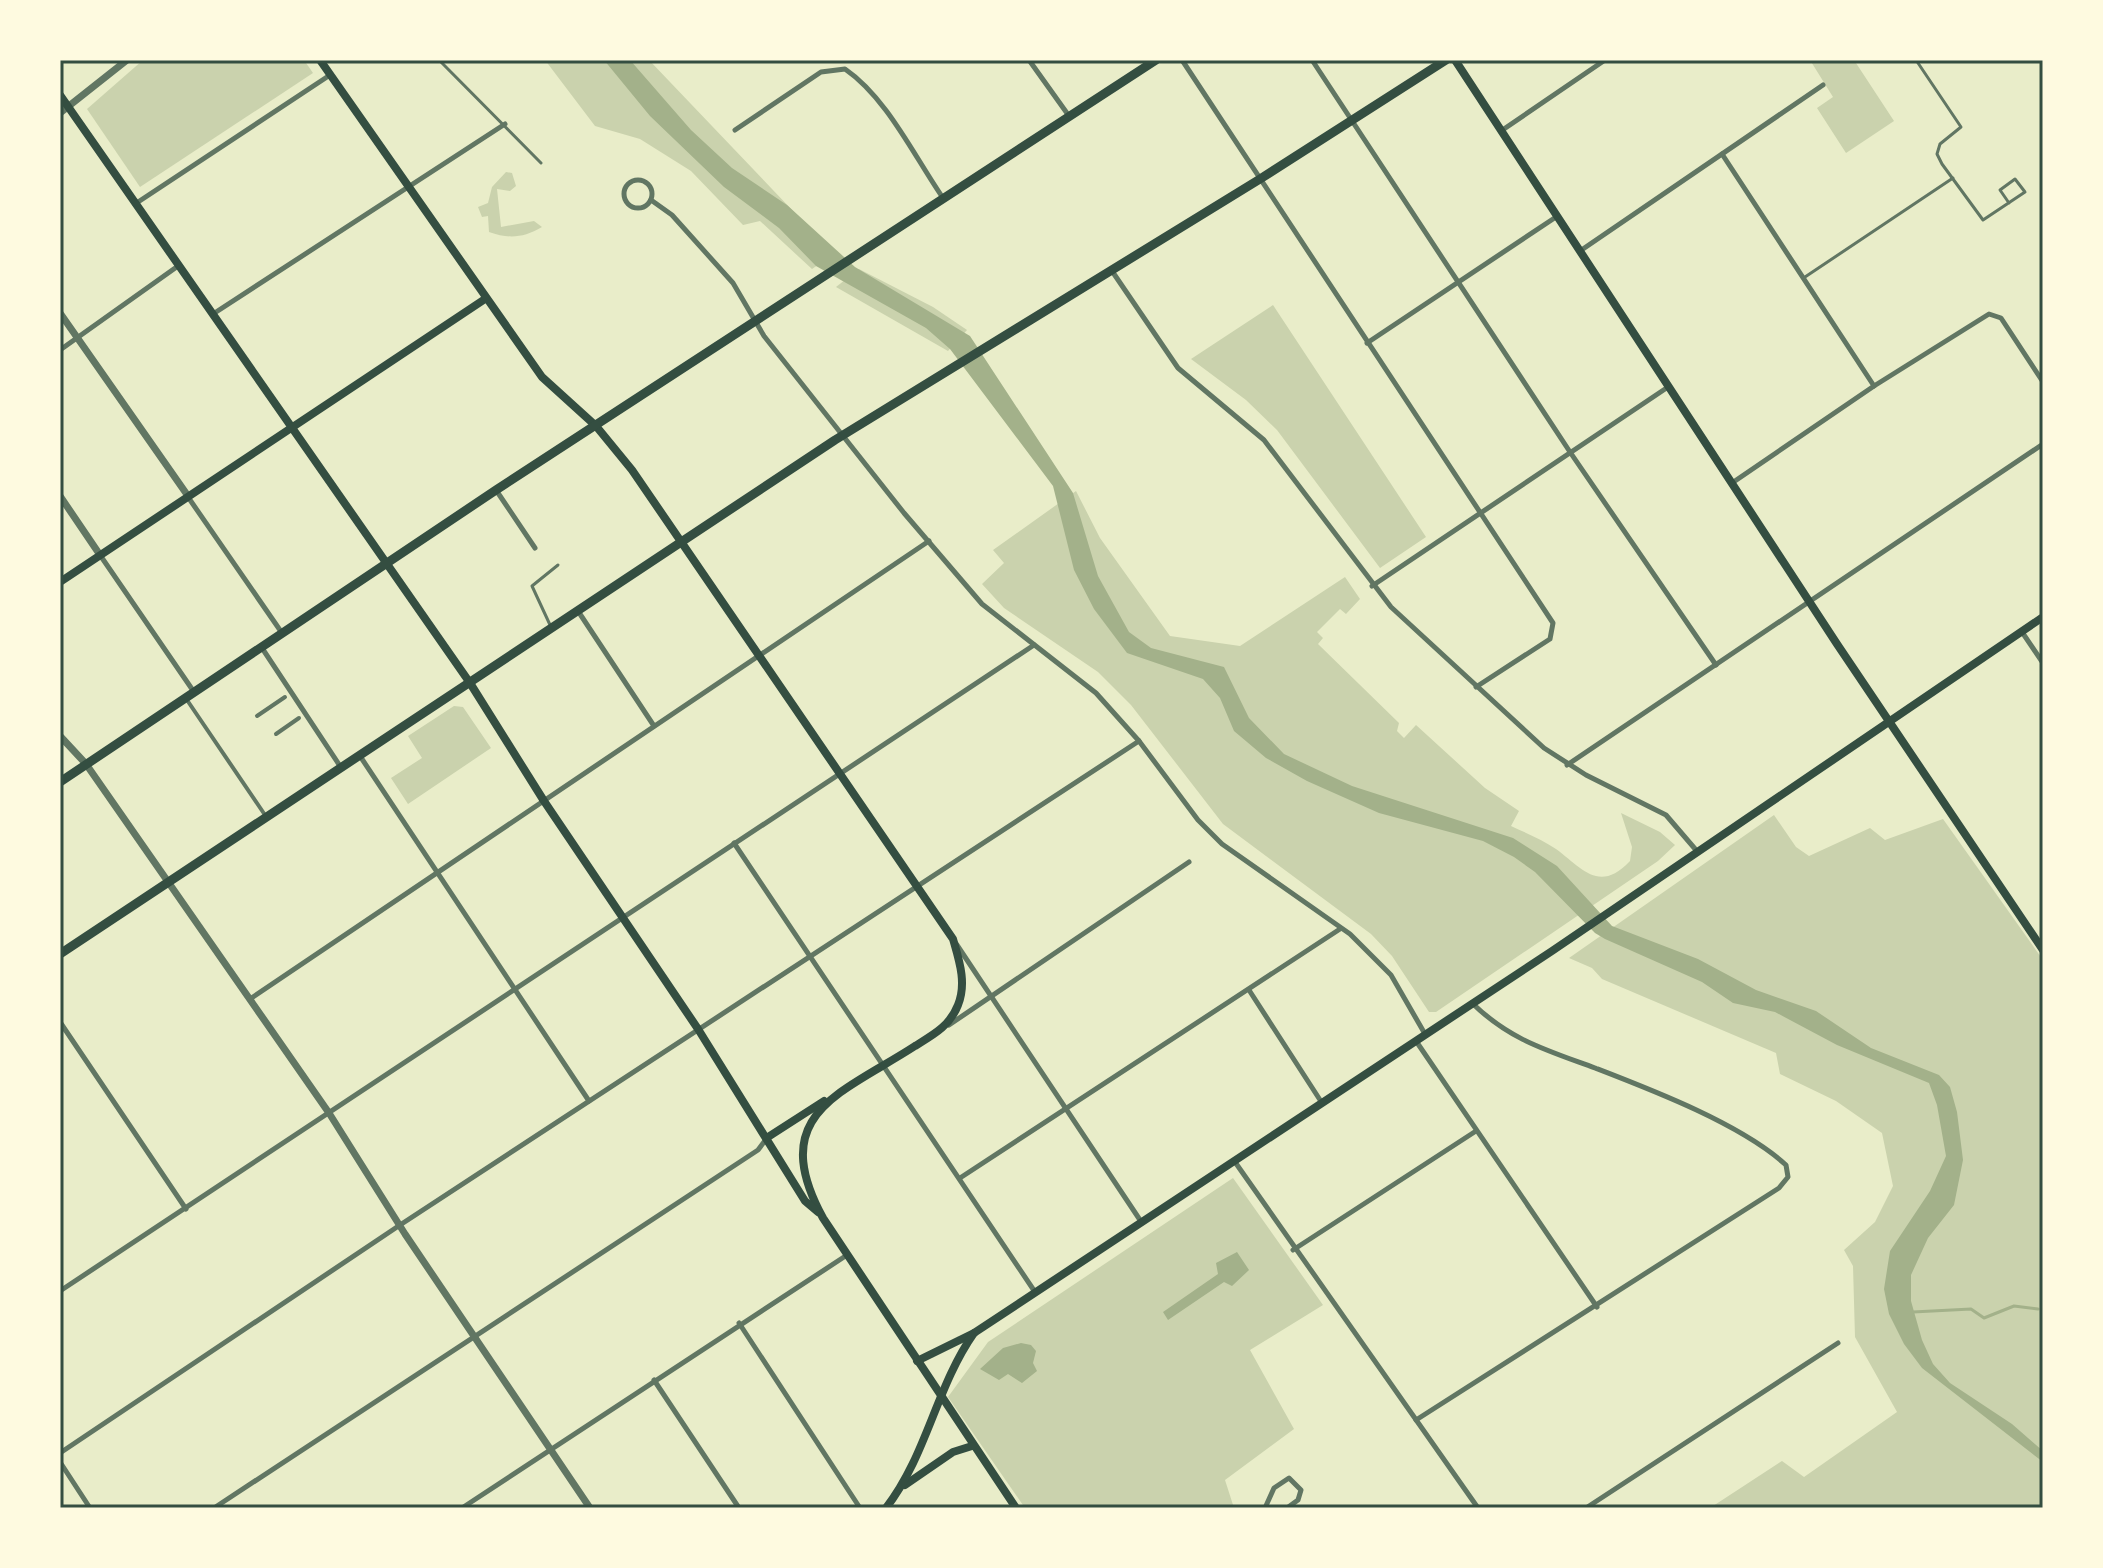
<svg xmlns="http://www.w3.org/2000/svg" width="2103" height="1568" viewBox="0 0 2103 1568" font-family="'Public Sans',sans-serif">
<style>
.green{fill:#cad2ad}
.water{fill:#a3b18a}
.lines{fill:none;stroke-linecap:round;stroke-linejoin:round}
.stream{stroke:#a3b18a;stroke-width:3}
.service{stroke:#617663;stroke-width:3}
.pedestrian{stroke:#617663;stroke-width:4}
.minor{stroke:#617663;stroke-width:5}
.tertiary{stroke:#617663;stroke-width:7}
.secondary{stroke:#344e41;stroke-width:8}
.primary{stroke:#344e41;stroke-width:9}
.neatline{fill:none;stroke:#344e41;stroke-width:3}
</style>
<rect width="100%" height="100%" fill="#e9edc9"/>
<g class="green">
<path d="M143,60H304L313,73L140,187L87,109Z"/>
<path d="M545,60H649L834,254L812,269L760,221L743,225L691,171L640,139L595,126Z"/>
<path d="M1810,60H1854L1894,121L1846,153L1817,108L1833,97Z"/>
<path d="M506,172L512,173L516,186L510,191L497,189L501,227L534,221L542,227C523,238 509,239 489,232L488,216L482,217L478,207L488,203L492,187Z"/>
<path d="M859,269L933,307L967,330L948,351L836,287Z"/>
<path d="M1273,305L1426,537L1380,568L1277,430L1246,400L1191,359Z"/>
<path d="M1076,491L1100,538L1170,636L1240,646L1345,577L1360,599L1346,614L1340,609L1317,632L1323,638L1318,644L1399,723L1397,731L1404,738L1416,725L1485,788L1519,811L1511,826C1526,833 1543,840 1556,849C1582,868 1599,894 1630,861L1632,847L1621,813L1660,832L1675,845L1658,861L1436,1012H1429L1392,956L1371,934L1223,824L1131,705L1098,672L1004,608L982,584L1004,563L993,550Z"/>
<path d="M454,706L463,707L491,748L408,804L391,778L422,758L408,736Z"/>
<path d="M1774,815L1796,847L1809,856L1870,828L1885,840L1943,819L2043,960V1508H1710L1782,1461L1804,1477L1897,1412L1855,1337L1853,1266L1844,1250L1875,1222L1893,1186L1882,1133L1836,1101L1780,1074L1776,1053L1602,979L1592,968L1569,958Z"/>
<path d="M1233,1178L1323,1305L1250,1350L1294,1429L1225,1480L1234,1508H1025L948,1397L988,1342Z"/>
</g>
<g class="water">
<path d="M604,60H630L691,130L732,168L787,205L855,267L970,336L1073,493L1098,576L1129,632L1151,648L1224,667L1249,718L1284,754L1352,786L1513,838L1557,866L1612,926L1698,959L1756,990L1816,1011L1871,1048L1939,1075L1950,1087L1957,1112L1963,1160L1954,1205L1928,1238L1911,1275V1301L1922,1340L1933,1364L1950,1383L2012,1424L2043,1451V1462L1922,1368L1904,1344L1889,1314L1884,1289L1890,1251L1930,1191L1946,1156L1937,1105L1929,1083L1837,1045L1775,1012L1733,1003L1702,982L1605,939L1595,933L1535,872L1514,857L1483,841L1379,813L1307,781L1266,758L1234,731L1220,698L1203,679L1127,653L1094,609L1074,570L1053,486L950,349L926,328L816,266L779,228L724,187L650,116Z"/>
<path d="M1237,1252L1249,1270L1232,1286L1224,1282L1168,1320L1163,1312L1218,1274L1216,1263Z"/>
<path d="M1021,1343L1031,1345L1036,1351L1033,1363L1037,1371L1022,1383L1008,1374L999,1380L980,1369L1003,1348Z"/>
</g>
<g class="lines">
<path class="stream" d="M1913,1312L1971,1309L1984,1318L2014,1306L2038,1309"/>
<g class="service">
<path d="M439,60L541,163"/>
<path d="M1916,60L1961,127L1940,144L1937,154L1942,164L1983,220L2025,192L2015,179L2000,190L2009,203"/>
<path d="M1805,277L1953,178"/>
<path d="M551,627L532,586L558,565"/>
</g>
<g class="pedestrian">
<path d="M187,700L265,815"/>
<path d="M257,716L285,697"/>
<path d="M276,734L299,718"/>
</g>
<g class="minor">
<path d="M1029,60L1069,116"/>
<path d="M1182,60L1553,623L1550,639L1476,687"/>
<path d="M1312,60L1570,452L1716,665"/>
<path d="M735,130L821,72L845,69C887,98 914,156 943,198"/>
<path d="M1501,131L1605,60"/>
<path d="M1722,154L1874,386"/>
<circle cx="638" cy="194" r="14"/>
<path d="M651,200L672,215L733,283L764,336L904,513L982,604L1096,693L1139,741L1198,820L1222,844L1350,934L1391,975L1425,1034"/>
<path d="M135,204L330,75"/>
<path d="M1580,251L1823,85"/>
<path d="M1112,271L1178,368L1264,440L1391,607L1544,748L1586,775L1666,815L1696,850"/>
<path d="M213,314L505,124"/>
<path d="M1367,343L1556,217"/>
<path d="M60,350L178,266"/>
<path d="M1732,483L1874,386L1989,314L2001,318L2043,382"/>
<path d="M496,490L535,548"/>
<path d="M188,497L282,633"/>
<path d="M100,555L194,692"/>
<path d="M1372,586L1668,387"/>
<path d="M578,611L654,726"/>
<path d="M2022,632L2043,663"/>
<path d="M262,648L340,766"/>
<path d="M360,756L589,1101"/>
<path d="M1567,765L2043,444"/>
<path d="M734,843L1035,1292"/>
<path d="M957,945L1142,1223"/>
<path d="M1249,990L1322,1103"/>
<path d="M250,999L929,541"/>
<path d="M60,1022L186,1209"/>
<path d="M949,1025L1189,862"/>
<path d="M1416,1041L1597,1307"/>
<path d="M1235,1162L1478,1508"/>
<path d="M960,1178L1340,929"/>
<path d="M1293,1250L1476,1131"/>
<path d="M60,1291L1034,645"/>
<path d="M739,1323L860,1508"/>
<path d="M654,1380L739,1508"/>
<path d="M1416,1420L1779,1188L1788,1177L1786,1165C1741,1124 1652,1090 1595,1068C1546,1050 1510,1040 1472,1003"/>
<path d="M60,1453L400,1225L1139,741"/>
<path d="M60,1462L90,1508"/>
<path d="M214,1508L758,1150L767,1138"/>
<path d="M462,1508L847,1255"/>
<path d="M1265,1508L1274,1488L1289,1478L1301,1490L1298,1500L1287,1508"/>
<path d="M1586,1508L1838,1343"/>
</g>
<g class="tertiary">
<path d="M60,113L127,60"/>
<path d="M60,313L188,496"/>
<path d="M60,496L100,555"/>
<path d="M60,736L86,764L329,1113L405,1234L590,1508"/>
</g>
<g class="secondary">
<path d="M320,60L542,377L596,426L632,470L953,939C959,960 967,983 958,1005C950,1026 933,1035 915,1046C841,1094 766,1113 823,1218L1016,1508"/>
<path d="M1455,60L1837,644L2043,950"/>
<path d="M60,95L470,683L544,801L698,1029L805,1201L818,1212"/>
<path d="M60,582L485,299"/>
<path d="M768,1137L824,1101"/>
<path d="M917,1361L974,1333"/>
<path d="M905,1485L953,1452L972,1446"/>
<path d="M886,1508C927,1455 936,1387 974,1333L1552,951L2043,617"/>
</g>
<g class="primary">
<path d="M60,782L496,490L1156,60"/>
<path d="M60,954L835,440L1260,179L1446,60"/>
</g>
</g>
<rect width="2103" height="1568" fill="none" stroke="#fefae0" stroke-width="124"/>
<rect x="62" y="62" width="1979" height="1444" class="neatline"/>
</svg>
